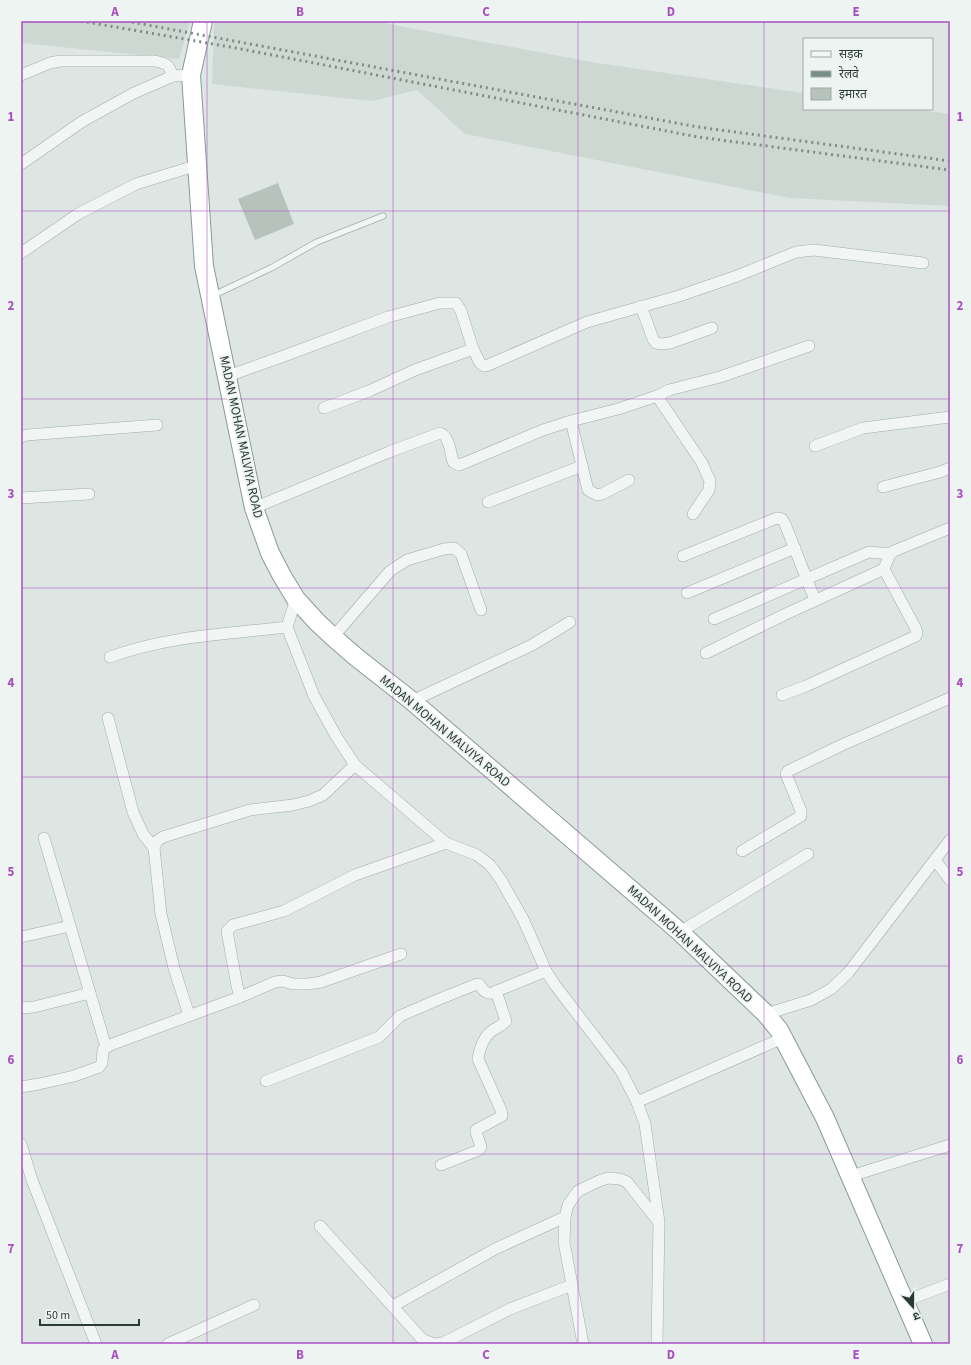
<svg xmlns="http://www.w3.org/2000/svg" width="971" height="1365" viewBox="0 0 971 1365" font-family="'Source Sans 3','Noto Sans Devanagari',sans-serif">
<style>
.built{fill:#cdd8d2}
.building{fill:#b6c3bd}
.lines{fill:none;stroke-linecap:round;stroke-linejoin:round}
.service-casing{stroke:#a0aca8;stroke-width:7}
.minor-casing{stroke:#a0aca8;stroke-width:12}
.trunk-casing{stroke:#879c92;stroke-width:20}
.service{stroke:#f1f5f3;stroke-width:5.5}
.minor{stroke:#f1f5f3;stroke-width:11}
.trunk{stroke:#fff;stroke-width:18}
.rail{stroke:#798f85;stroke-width:3;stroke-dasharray:2 4;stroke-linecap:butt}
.grid{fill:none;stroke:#a84dc2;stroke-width:1;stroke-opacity:0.55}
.labels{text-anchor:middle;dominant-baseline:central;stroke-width:4;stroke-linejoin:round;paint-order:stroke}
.street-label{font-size:13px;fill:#293c34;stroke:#eef4f1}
.neatline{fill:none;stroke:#a84dc2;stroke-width:1.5}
.grid-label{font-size:13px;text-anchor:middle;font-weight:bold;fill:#a84dc2}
</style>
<rect width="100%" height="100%" fill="#dee6e3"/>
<g class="built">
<path d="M21,21H190L179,59L21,43Z"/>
<path d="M216,21H373L597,63L804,93V109H913L950,114V206L790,198L465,134L417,90L372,101L212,84L214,25Z"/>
</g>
<path class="building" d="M278,183L294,224L255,240L238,199Z"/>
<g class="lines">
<g class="service-casing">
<path id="service" d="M214,295L271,268L317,242L383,216"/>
</g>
<g class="minor-casing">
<g id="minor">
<path d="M21,75L50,63L60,61H155C168,64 168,64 173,76"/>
<path d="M21,164L83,121L134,93L173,76L191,75"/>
<path d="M21,253L78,214L136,184L198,165"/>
<path d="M641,306L653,339L656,343L662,344L670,343L712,328"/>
<path d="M228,376L284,356L388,317L440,303H456L461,311L473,349L480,363L484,366H486L587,322L679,296L737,276L796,252L814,250L923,263"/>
<path d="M657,396L702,463L710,481L709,490L693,514"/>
<path d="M324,408L369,391L415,370L473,349"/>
<path d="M571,421L588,490L597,495L602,494L629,480"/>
<path d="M21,437L27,435L157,425"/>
<path d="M815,446L863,428L950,417"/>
<path d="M883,487L940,472L950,468"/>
<path d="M21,498L89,494"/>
<path d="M488,502L582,466"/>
<path d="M254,508L389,452L440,433C449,435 451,454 453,462L459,465L462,464L543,430L571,421L618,409L657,396L669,390L720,377L809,346"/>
<path d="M683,556L777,518L782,519L785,524L815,600"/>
<path d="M687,593L795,548"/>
<path d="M296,599L287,627L314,696L336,736L355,765L446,843L477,855L490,865L501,880L523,919L546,971L555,985L621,1071L637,1102L645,1124L659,1222L657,1344"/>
<path d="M714,619L869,552L890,554"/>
<path d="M333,637L390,571L407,560L444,549L454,548L461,554L481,610"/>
<path d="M706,653L788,613L884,569L890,554L894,551L950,528"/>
<path d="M110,657C166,636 228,634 287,627"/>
<path d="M782,695L806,686L916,636L917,633L916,629L884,569"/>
<path d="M412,701L532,645L570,622"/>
<path d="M108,718L133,812L143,834L154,848"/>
<path d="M44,838L106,1047"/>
<path d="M742,851L801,816V811L786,774L788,771L842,745L950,698"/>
<path d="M935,860L950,880"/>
<path d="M680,932L808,854"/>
<path d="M21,937L70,926"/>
<path d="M240,997L275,982L283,981L293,984H308L321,982L401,954"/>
<path d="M21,1008L34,1007L90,993"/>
<path d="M766,1014L811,1000L831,989L848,973L950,840"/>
<path d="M189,1015L174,968L161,914L154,848L157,841L163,837L250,810L293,805L309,801L323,795L355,765"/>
<path d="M266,1081L379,1037L400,1016L437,1000L477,984H479C483,990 485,994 492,993L546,971"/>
<path d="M21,1087L39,1084L74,1076L99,1067L102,1063L103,1050L110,1045L240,997L237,986L227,931L233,925L284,911L355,875L446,843"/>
<path d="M637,1102L783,1038"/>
<path d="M21,1144L32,1180L96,1344"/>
<path d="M441,1165L479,1150L481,1147L476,1132V1130L502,1116L501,1110L478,1059C479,1049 484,1036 493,1030C498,1027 502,1026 506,1021L496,991"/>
<path d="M851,1176L950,1145"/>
<path d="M320,1226L422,1339L434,1344L443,1343L510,1309L572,1285"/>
<path d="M905,1301L950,1284"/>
<path d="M393,1306L495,1249L565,1217"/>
<path d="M168,1344L254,1305"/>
<path d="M583,1344L564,1242L565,1217L568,1205L578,1191L599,1181L608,1178L620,1179L627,1182L658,1221"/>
</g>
</g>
<g class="trunk-casing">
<path id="trunk" d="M203,21L191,75L204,266L254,508L270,553L282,576L296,599L317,622L333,637L356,657L412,701L680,932L766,1014L779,1030L825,1118L923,1344"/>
</g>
<use href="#service" class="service"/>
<use href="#minor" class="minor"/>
<use href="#trunk" class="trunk"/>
<g class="rail">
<path d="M81,21L236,48L698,137L950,170"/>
<path d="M126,21L698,127L950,161"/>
</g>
</g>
<path class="grid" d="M207,21V1344M393,21V1344M578,21V1344M764,21V1344M21,211H950M21,399H950M21,588H950M21,777H950M21,966H950M21,1154H950"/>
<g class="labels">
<g class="street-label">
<text transform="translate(241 437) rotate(78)">MADAN MOHAN MALVIYA ROAD</text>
<text transform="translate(445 731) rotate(40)">MADAN MOHAN MALVIYA ROAD</text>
<text transform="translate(690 944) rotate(43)">MADAN MOHAN MALVIYA ROAD</text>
</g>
</g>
<rect width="971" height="1365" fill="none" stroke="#eef4f1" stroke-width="44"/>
<rect x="803" y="38" width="130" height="72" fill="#eef4f1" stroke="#9faaa5"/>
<rect x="811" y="51" width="20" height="6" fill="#f1f5f3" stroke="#9faaa5"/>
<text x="839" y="58" font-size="12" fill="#293c34">सड़क</text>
<rect x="811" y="71" width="20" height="6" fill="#798f85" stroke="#9faaa5"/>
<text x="839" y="78" font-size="12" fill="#293c34">रेलवे</text>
<rect x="811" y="88" width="20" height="12" fill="#b6c3bd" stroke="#9faaa5"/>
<text x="839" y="98" font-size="12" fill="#293c34">इमारत</text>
<g transform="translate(913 1307) rotate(159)" stroke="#eef4f1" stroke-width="3" paint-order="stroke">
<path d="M0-3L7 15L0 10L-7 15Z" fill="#293c34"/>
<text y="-6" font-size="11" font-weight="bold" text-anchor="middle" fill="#293c34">उ</text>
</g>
<path d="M40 1319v6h99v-6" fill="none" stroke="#293c34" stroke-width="2"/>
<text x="46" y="1319" font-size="12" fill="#293c34" stroke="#eef4f1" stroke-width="3" paint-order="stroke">50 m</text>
<rect x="22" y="22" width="927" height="1321" class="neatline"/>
<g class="grid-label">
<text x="115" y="16">A</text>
<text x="300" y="16">B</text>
<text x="486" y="16">C</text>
<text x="671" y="16">D</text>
<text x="856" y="16">E</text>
<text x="11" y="121">1</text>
<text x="960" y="121">1</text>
<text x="11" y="310">2</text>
<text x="960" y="310">2</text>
<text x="11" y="498">3</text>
<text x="960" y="498">3</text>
<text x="11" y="687">4</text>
<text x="960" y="687">4</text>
<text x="11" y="876">5</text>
<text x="960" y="876">5</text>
<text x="11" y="1064">6</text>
<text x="960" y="1064">6</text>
<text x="11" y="1253">7</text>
<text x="960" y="1253">7</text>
<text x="115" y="1359">A</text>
<text x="300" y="1359">B</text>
<text x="486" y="1359">C</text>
<text x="671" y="1359">D</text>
<text x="856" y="1359">E</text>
</g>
</svg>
